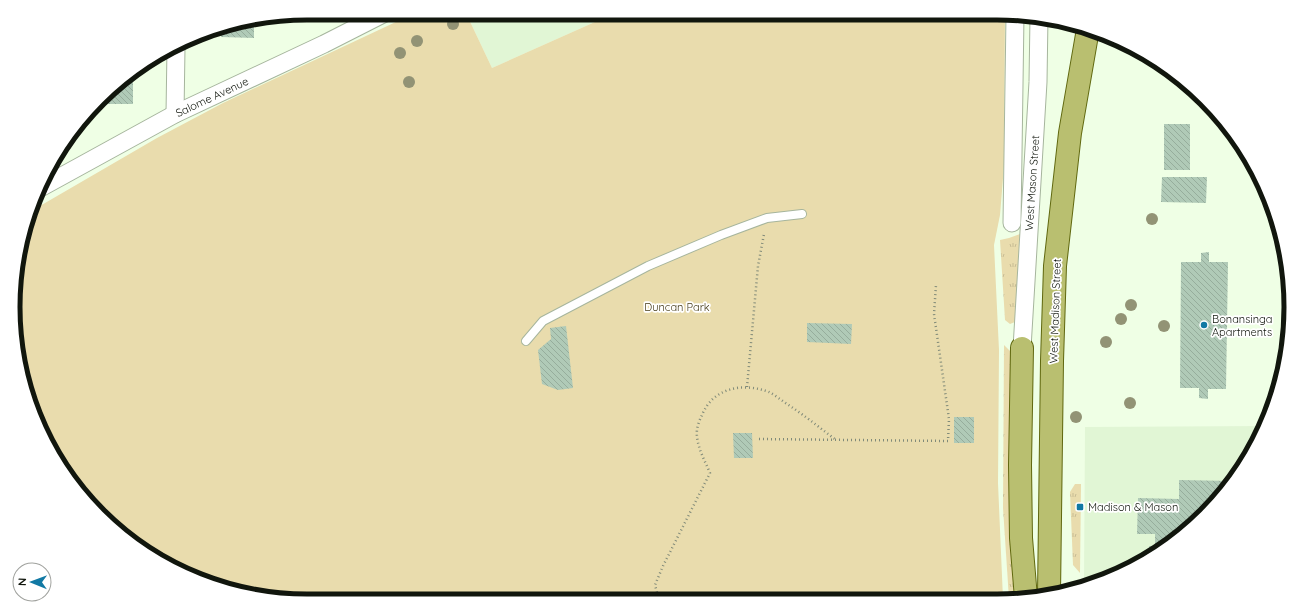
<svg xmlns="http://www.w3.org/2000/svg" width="1304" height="614" viewBox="0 0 1304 614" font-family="Quicksand,sans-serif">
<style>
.built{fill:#e1f6d5}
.grass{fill:url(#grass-tufts)}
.park{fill:#e9dcad}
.building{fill:url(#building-back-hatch)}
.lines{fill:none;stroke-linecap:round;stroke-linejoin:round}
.service-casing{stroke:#a6b59d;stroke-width:10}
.minor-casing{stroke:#a6b59d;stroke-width:19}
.primary-casing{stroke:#60680f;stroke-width:24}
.path{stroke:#808a79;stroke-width:2.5;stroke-dasharray:1 3;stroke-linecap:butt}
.service{stroke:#fff;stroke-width:8}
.minor{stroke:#fff;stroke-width:17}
.primary{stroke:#b9bf70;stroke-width:22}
.tree{fill:#929375}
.poi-dot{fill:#1179a4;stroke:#fff;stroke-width:1.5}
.labels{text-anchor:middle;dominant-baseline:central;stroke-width:3.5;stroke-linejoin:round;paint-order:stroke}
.street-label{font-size:11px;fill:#11160d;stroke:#fff}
.park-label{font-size:11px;fill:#453b19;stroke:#fff}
.poi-label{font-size:11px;fill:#11160d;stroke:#fff;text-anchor:start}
.rim{fill:none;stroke:#11160d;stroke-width:5}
</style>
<defs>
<pattern id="grass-tufts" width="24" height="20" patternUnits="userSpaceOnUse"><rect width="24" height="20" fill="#e9dcad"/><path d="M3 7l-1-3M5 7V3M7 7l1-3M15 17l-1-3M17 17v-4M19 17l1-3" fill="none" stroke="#c7bc94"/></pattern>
<pattern id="building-back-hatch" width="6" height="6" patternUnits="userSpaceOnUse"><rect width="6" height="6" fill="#b0cab7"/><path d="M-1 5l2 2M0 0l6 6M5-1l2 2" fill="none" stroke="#96ad9c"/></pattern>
</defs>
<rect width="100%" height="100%" fill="#efffe5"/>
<g class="built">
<path d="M466,13H615L492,68Z"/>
<path d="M1265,426L1230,486L1176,540L1110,579L1084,585L1085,427Z"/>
</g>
<g class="grass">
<path d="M1020,234L1015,322L1010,324L1005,320L1000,240L1009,238Z"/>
<path d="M1004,345L1011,352L1020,599H1009L1003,508Z"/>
<path d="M1075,484H1081L1080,573L1073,565L1070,492Z"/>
</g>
<path class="park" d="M415,13H466L492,68L615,13L1005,14L1004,166L1000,215L994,245L999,350L998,483L1003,599L307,601L249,595L194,579L143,551L99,515L43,437L16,346L19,249L33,210L157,138L223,103Z"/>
<g class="building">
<path d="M249,23H254V38L221,37V27Z"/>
<path d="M119,82H133V104H106V95Z"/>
<rect x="1164" y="124" width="26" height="46"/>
<path d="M1162,177H1207L1206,203L1161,202Z"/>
<path d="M1209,252V262H1228L1226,389H1208V399L1199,398V388H1180L1181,262H1201V253Z"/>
<path d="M807,323L852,324L851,344L807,342Z"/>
<path d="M566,326L573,388L558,390L542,384L538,350L551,339L550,328Z"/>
<rect x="954" y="417" width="20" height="26"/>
<path d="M733,433H752L753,458H734Z"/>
<path d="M1179,480L1233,481L1230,486L1176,540L1149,556V546H1155V534H1137L1138,498L1179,499Z"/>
</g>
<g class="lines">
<g class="service-casing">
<path id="service" d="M526,341L543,321L648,266L721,235L767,218L802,214"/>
</g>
<g class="minor-casing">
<g id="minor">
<path d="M175,114L176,48"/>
<path d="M42,187L175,114L324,44L385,13"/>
<path d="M1012,223L1015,15"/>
<path d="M1022,348L1038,82L1039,17"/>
</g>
</g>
<g class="primary-casing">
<g id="primary">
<path d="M1022,348L1020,465L1021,538L1026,598"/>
<path d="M1049,595L1052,361L1055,266L1070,133L1088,29"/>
</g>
</g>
<g class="path">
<path d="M747,387L758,266L764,234"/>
<path d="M759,439L948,441L949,419L934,314L936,285"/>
<path d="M659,600L655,585L663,566L710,473C705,461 698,449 697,436C696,429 699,421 702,415C713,388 742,382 769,392C775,395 781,400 787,404C804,415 820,428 836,440"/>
</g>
<use href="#service" class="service"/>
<use href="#minor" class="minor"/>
<use href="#primary" class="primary"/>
</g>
<g class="tree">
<circle cx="453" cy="24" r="6"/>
<circle cx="417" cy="41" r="6"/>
<circle cx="400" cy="53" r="6"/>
<circle cx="409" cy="82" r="6"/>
<circle cx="1152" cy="219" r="6"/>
<circle cx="1131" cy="305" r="6"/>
<circle cx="1121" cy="319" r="6"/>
<circle cx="1164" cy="326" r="6"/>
<circle cx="1106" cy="342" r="6"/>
<circle cx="1130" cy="403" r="6"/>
<circle cx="1076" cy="417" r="6"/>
</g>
<g class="poi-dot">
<circle cx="1204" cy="325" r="4"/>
<rect x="1076" y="503" width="8" height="8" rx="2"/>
</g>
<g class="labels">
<g class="street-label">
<text transform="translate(212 97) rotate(-25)">Salome Avenue</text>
<text transform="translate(1032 183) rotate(-86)">West Mason Street</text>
<text transform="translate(1055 311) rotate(-88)">West Madison Street</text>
</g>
<g class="park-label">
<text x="677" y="307">Duncan Park</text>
</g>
<g class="poi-label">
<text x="1212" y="319">Bonansinga<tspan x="1212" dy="13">Apartments</tspan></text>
<text x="1088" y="507">Madison &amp; Mason</text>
</g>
</g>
<path d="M0 0H1304V614H0ZM307 20H997A287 287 0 0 1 1284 307V307A287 287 0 0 1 997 594H307A287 287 0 0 1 20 307V307A287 287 0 0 1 307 20Z" fill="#fff" fill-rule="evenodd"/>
<path class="rim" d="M307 20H997A287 287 0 0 1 1284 307V307A287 287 0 0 1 997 594H307A287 287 0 0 1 20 307V307A287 287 0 0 1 307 20Z"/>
<g transform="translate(32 582) rotate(271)"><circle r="19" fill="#ffffff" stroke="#a0a29e"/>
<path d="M0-3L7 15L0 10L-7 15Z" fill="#1179a4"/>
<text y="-6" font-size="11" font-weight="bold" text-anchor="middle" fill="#11160d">N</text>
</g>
</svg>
